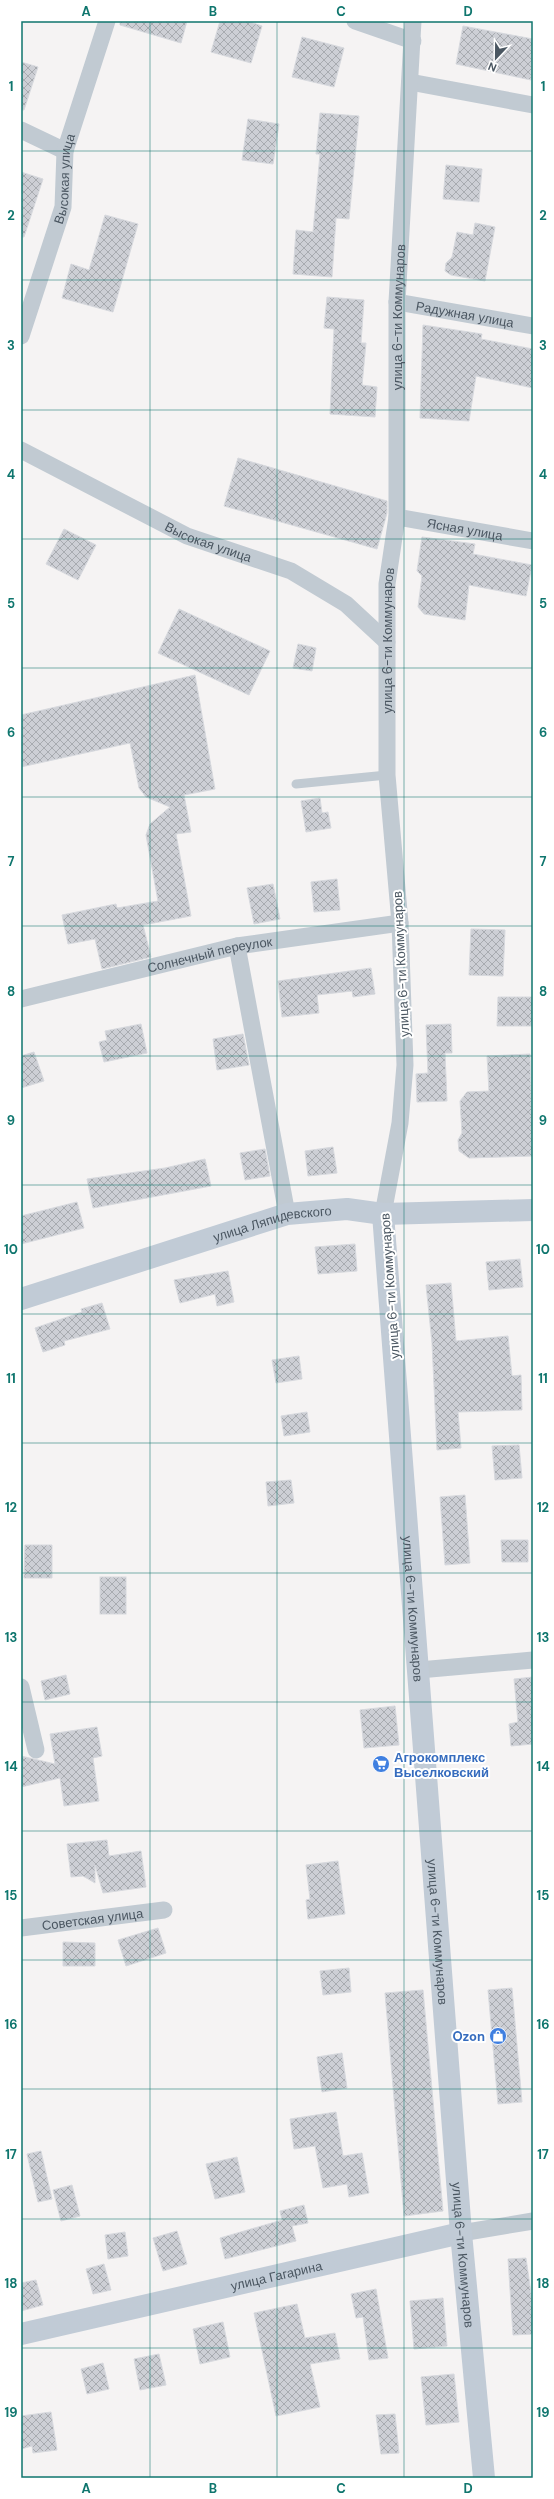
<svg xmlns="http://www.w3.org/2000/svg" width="554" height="2499" viewBox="0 0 554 2499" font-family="'DM Sans',sans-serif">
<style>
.building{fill:url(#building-cross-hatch);stroke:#d7d9de}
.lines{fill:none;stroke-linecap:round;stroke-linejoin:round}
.lane{stroke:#c1cad2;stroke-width:9}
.street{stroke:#c1cad2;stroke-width:17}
.secondary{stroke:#c1cbd6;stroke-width:22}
.grid{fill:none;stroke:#0f766e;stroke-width:1;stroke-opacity:0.55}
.labels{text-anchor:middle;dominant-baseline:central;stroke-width:4;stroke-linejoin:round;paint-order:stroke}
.street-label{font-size:13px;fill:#4a5661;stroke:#fff}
.shop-label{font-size:13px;font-weight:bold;fill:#366cbe;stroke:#fff;text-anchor:start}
.neatline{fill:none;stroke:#0f766e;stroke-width:1.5}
.grid-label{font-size:13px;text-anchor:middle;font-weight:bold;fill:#0f766e}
</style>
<defs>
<pattern id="building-cross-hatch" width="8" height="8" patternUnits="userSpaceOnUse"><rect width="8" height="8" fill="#cdcfd5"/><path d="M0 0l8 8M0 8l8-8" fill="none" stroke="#a8abb0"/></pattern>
</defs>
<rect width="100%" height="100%" fill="#f5f3f3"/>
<g class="building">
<path d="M120,21H187L181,43L120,25Z"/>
<path d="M220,21H247L262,26L251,63L211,52Z"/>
<path d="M463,26L533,39L531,80L456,64Z"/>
<path d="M302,37L344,48L334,87L292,77Z"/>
<path d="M21,62L38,67L24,110H21Z"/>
<path d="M320,113L359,116L349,219L336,218L332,277L293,274L296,230L313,232L320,154H316Z"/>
<path d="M248,119L279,124L273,164L242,160Z"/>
<path d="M446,165L482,169L479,202L443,199Z"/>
<path d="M21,172L43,179L24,237H21Z"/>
<path d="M105,215L138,224L113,312L62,298L71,264L89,270Z"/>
<path d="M475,223L495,227L485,281L451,275L445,271L446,263L452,257L457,232L473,235Z"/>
<path d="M327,297L364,300L361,343H366L362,385L377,387L375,417L330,414L334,329L324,328Z"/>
<path d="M423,325L482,334L481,339L533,349V388L476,376L469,421L420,418Z"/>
<path d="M238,458L387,501V513L377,549L224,506Z"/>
<path d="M64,529L96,545L78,580L46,564Z"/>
<path d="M422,537L475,544L473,554L532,565L526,596L469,585L465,620L424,614L418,607L422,576L417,571Z"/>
<path d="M179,609L270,651L249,695L158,653Z"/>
<path d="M298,644L316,648L312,671L293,668Z"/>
<path d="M195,675L215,789L184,795L191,832L176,834L191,916L143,925L151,957L102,969L95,939L68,944L62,915L116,904L117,908L158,901L146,835L150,824L170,807L146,797L139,788L130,743L21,767V715Z"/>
<path d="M320,798L322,813L328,812L331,828L306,832L301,801Z"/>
<path d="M337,879L340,910L314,912L311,882Z"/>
<path d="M273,884L280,919L254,924L247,888Z"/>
<path d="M471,929L505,930L503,976L469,975Z"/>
<path d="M371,968L375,994L353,997L352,991L317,995L319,1013L282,1017L278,981Z"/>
<path d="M498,997H533V1026H497Z"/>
<path d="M141,1024L147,1053L104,1062L99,1042L107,1040L105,1031Z"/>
<path d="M451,1024L452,1053H445L447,1101L417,1102L416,1074L428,1073L426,1025Z"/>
<path d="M243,1034L249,1065L217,1070L213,1039Z"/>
<path d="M34,1052L44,1081L21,1088V1056Z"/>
<path d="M530,1054L533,1156L469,1158L459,1151L458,1140L462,1133L460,1101L467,1092L489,1091L487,1056Z"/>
<path d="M333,1147L337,1173L308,1176L305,1151Z"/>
<path d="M265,1149L270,1176L245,1180L240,1153Z"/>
<path d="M205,1159L211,1186L93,1208L87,1179L165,1168Z"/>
<path d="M77,1202L84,1228L21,1244V1216Z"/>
<path d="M355,1244L357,1271L318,1274L315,1247Z"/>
<path d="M520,1259L523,1287L489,1290L486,1262Z"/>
<path d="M228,1271L234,1302L217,1306L215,1294L180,1303L174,1280Z"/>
<path d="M451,1283L456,1341L508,1336L512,1376L521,1375L522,1410L458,1412L461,1448L437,1450L432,1343L426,1285Z"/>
<path d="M102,1303L110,1329L64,1341L65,1345L43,1352L35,1328L82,1312L81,1309Z"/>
<path d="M299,1356L302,1379L276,1383L272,1360Z"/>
<path d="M307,1412L310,1432L284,1436L281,1416Z"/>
<path d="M519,1445L522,1478L495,1480L492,1446Z"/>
<path d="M291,1480L294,1503L268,1506L266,1482Z"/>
<path d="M465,1495L470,1563L445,1565L440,1497Z"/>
<path d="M501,1540H528V1562H502Z"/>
<path d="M25,1545H52V1578H24Z"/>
<rect x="100" y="1577" width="26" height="37"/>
<path d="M66,1675L70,1694L45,1700L41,1681Z"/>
<path d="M533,1677V1744L511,1746L509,1724L518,1722L514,1679Z"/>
<path d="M395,1706L399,1745L364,1748L360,1710Z"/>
<path d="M97,1727L102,1756L93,1758L99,1801L64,1806L60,1778L21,1787V1756L55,1764L50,1734Z"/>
<path d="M107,1840L109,1856L141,1851L146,1887L103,1893L95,1865V1883L83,1876L71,1877L67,1844Z"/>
<path d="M338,1861L345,1914L308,1919L306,1900L310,1899L306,1865Z"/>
<path d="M158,1928L166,1953L126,1966L118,1940Z"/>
<path d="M63,1942L95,1943V1966H63Z"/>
<path d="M349,1968L351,1992L323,1995L320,1971Z"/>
<path d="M512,1988L522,2102L498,2104L488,1990Z"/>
<path d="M423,1990L443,2211L404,2216L385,1993Z"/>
<path d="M342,2053L347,2088L322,2092L317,2057Z"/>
<path d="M336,2112L343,2156L362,2153L369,2193L349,2197L347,2184L323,2188L315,2146L294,2149L290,2119Z"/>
<path d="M41,2151L52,2199L38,2202L27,2154Z"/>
<path d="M237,2157L245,2192L215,2199L206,2164Z"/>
<path d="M72,2185L80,2216L61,2221L53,2190Z"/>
<path d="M304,2205L308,2223L292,2226L296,2241L225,2259L220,2238L282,2220L280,2211Z"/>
<path d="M177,2231L187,2264L163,2271L153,2238Z"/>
<path d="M125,2232L128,2256L108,2259L105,2235Z"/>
<path d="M526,2258L533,2307V2334L513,2335L508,2259Z"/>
<path d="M104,2264L111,2290L93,2294L86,2269Z"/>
<path d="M36,2280L43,2305L21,2311V2283Z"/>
<path d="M376,2289L388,2358L369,2360L363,2317L356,2318L351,2294Z"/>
<path d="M443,2298L447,2346L414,2349L410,2301Z"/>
<path d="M297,2304L305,2338L335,2333L340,2359L310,2364L320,2407L276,2416L254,2313Z"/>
<path d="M223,2322L230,2357L200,2364L193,2329Z"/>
<path d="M159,2354L166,2385L140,2390L134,2359Z"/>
<path d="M103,2363L109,2389L87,2394L81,2369Z"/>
<path d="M454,2374L459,2422L426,2425L421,2377Z"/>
<path d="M51,2412L57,2450L33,2453L32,2446L21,2449V2416Z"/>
<path d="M395,2414L399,2453L381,2454L376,2415Z"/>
</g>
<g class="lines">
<path class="lane" d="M296,784L387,775"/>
<g class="street">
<path d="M355,21L413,41"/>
<path d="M410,82L533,105"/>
<path d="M21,130L65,151"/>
<path id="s1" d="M397,302L533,326"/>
<path id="s2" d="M21,336L63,207L65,151L107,21"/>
<path id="s3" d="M21,450L187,536L291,571L346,604L387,642"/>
<path id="s4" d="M397,517L533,541"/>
<path d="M237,946L287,1214"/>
<path id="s5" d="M21,999L237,946L400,923"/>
<path id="s6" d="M383,1214L400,1123L405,1065L400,923L387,775V584L397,517V302L413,21"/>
<path d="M419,1670L533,1660"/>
<path d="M21,1687L36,1750"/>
<path id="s7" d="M21,1928L164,1910"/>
<path d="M461,2233L533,2221"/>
</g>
<g class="secondary">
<path id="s8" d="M383,1214L461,2233L484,2478"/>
<path id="s9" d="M21,1299L287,1214L347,1209L383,1214L533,1210"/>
<path id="s10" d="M21,2334L461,2233"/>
</g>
</g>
<path class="grid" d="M150,21V2478M277,21V2478M404,21V2478M21,151H533M21,280H533M21,410H533M21,539H533M21,668H533M21,797H533M21,926H533M21,1056H533M21,1185H533M21,1314H533M21,1443H533M21,1573H533M21,1702H533M21,1831H533M21,1960H533M21,2089H533M21,2219H533M21,2348H533"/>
<defs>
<g id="supermarket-disc" transform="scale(0.9)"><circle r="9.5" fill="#3f7fe0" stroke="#fff"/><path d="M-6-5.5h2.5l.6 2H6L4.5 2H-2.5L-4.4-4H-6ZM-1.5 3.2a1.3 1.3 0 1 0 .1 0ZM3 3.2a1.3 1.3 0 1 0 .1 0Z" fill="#fff"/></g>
<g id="shop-disc" transform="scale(0.9)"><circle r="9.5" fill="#3f7fe0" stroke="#fff"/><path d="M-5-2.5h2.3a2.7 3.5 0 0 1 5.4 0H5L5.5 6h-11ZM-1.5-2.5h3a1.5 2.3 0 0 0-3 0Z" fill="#fff"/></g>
</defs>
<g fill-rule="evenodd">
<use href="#supermarket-disc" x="381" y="1764"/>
<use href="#shop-disc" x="498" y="2036"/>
</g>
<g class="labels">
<g class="street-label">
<text stroke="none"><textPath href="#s2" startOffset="164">Высокая улица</textPath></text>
<text stroke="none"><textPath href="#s1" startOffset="69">Радужная улица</textPath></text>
<text stroke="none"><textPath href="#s6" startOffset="900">улица 6-ти Коммунаров</textPath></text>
<text stroke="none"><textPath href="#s4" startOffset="69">Ясная улица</textPath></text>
<text stroke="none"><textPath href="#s3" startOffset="209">Высокая улица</textPath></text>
<text stroke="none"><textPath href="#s6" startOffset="576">улица 6-ти Коммунаров</textPath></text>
<text stroke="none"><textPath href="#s5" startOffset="194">Солнечный переулок</textPath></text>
<text transform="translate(401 964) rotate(-93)">улица 6-ти Коммунаров</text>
<text stroke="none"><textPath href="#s9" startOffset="263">улица Ляпидевского</textPath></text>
<text transform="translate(390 1286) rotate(-94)">улица 6-ти Коммунаров</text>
<text stroke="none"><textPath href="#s8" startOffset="396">улица 6-ти Коммунаров</textPath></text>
<text stroke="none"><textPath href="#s7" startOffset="72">Советская улица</textPath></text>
<text stroke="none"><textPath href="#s8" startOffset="720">улица 6-ти Коммунаров</textPath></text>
<text stroke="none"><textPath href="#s8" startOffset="1044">улица 6-ти Коммунаров</textPath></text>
<text stroke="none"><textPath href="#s10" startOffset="262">улица Гагарина</textPath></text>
</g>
<g class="shop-label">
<text x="394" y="1757">Агрокомплекс<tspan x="394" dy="15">Выселковский</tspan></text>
<text x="485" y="2036" text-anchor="end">Ozon</text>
</g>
</g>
<rect width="554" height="2499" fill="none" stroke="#ffffff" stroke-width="44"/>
<g transform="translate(496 58) rotate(202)" stroke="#ffffff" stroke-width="3" paint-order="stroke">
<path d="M0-3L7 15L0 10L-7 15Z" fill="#4a5661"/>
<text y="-6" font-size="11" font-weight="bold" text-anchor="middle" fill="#4a5661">N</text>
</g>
<rect x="22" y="22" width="510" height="2455" class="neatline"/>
<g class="grid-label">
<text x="86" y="16">A</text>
<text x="213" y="16">B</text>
<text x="341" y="16">C</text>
<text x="468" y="16">D</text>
<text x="11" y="91">1</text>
<text x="543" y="91">1</text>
<text x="11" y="220">2</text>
<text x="543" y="220">2</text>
<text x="11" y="350">3</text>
<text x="543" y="350">3</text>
<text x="11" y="479">4</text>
<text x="543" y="479">4</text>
<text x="11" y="608">5</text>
<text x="543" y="608">5</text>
<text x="11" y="737">6</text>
<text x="543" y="737">6</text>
<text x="11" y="866">7</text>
<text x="543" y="866">7</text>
<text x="11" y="996">8</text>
<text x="543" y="996">8</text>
<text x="11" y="1125">9</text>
<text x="543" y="1125">9</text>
<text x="11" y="1254">10</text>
<text x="543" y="1254">10</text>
<text x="11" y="1383">11</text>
<text x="543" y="1383">11</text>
<text x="11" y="1512">12</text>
<text x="543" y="1512">12</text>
<text x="11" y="1642">13</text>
<text x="543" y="1642">13</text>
<text x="11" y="1771">14</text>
<text x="543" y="1771">14</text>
<text x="11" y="1900">15</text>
<text x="543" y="1900">15</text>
<text x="11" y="2029">16</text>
<text x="543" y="2029">16</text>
<text x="11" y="2159">17</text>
<text x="543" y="2159">17</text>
<text x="11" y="2288">18</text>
<text x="543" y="2288">18</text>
<text x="11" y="2417">19</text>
<text x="543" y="2417">19</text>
<text x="86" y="2493">A</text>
<text x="213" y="2493">B</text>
<text x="341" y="2493">C</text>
<text x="468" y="2493">D</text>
</g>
</svg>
